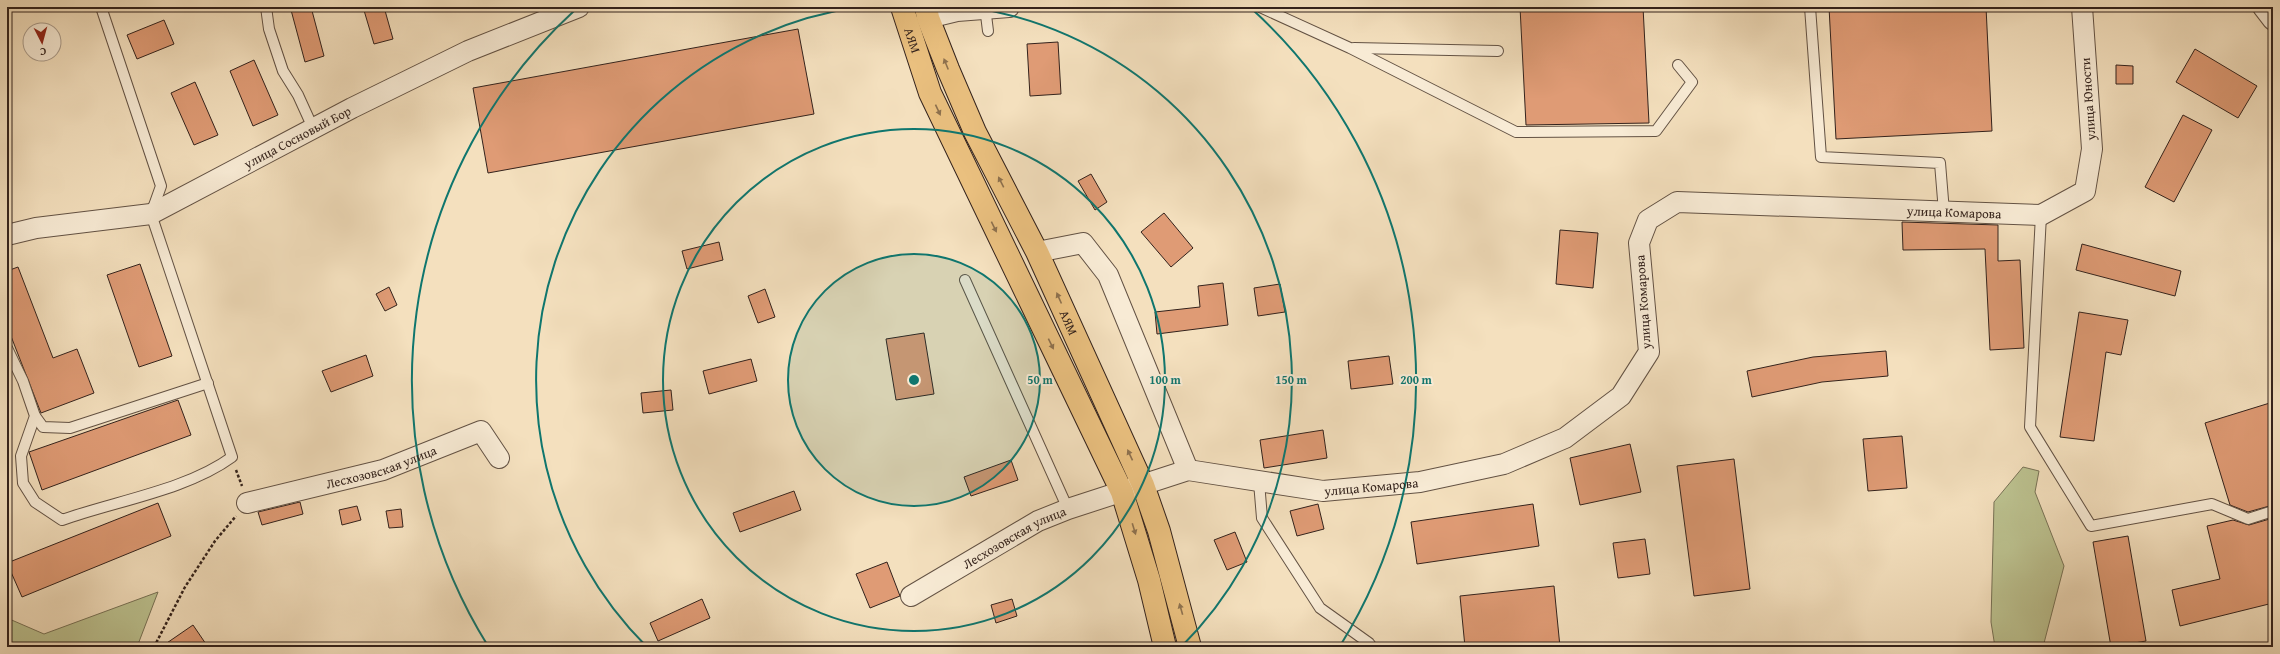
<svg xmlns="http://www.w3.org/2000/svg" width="2280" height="654" viewBox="0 0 2280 654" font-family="'Gentium Book Plus',serif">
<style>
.green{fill:#bcc290;stroke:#787256}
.building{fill:#df9b75;stroke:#33221c}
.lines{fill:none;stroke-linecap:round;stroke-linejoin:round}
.service-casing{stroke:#635244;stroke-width:12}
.minor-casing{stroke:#635244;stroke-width:22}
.trunk-casing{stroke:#33221c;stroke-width:24}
.path{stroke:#33221c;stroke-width:2.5;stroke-dasharray:3 2;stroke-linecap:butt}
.service{stroke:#f8ebd5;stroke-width:10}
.minor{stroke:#f8ebd5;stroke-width:20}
.trunk{stroke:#eac07f;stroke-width:22}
.oneway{fill:#8e714e}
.ring{fill:none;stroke:#0f766e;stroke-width:2}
.labels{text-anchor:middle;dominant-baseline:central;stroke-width:4;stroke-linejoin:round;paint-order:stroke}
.street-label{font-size:13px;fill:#33221c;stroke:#f8ebd5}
.centre{fill:#0f766e;stroke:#f8ebd5;stroke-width:2}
.ring-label{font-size:12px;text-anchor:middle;font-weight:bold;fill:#0f766e;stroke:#f8ebd5;stroke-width:4;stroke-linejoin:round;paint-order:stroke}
</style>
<rect width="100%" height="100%" fill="#f4e0be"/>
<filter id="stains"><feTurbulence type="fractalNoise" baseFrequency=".005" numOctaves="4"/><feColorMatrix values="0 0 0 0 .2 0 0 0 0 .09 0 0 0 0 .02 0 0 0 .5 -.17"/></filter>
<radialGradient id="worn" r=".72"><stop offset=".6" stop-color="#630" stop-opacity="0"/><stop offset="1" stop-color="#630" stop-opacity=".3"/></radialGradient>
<g class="green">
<path d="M2023,467L2039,471L2035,492L2064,566L2043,647H1995L1991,622L1994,502Z"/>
<path d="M158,592L137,647H7V618L44,634Z"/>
</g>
<g class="building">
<path d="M301,7H311L324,56L305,62L291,10Z"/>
<path d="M363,7H384L393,39L374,44Z"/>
<path d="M1520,7H1643L1649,123L1526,125Z"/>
<path d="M1829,7H1986L1992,131L1836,139Z"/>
<path d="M164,20L174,44L137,59L127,35Z"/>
<path d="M798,29L814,114L488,173L473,88Z"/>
<path d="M1058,42L1061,94L1030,96L1027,44Z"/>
<path d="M2195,49L2257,86L2238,118L2176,82Z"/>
<path d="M254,60L278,115L253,126L230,71Z"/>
<path d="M2116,65L2133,66V84H2116Z"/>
<path d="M195,82L218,135L194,145L171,93Z"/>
<path d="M2183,115L2212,130L2174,202L2145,187Z"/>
<path d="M1091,174L1107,202L1095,210L1078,181Z"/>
<path d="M1164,213L1193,248L1171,267L1141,232Z"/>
<path d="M1902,222L1998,225V261L2020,260L2024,348L1990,350L1985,249L1903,250Z"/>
<path d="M1560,230L1598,233L1593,288L1556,284Z"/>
<path d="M719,242L723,260L687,269L682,251Z"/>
<path d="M2082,244L2181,271L2175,296L2076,270Z"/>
<path d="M140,264L172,356L139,367L107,275Z"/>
<path d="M18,267L53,358L77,349L94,393L41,413L7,326V271Z"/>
<path d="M1223,283L1228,325L1157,334L1155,312L1200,307L1198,286Z"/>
<path d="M1280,284L1285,312L1258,316L1254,288Z"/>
<path d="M389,287L397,305L385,311L376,294Z"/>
<path d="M765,289L775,317L758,323L748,296Z"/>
<path d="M2079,312L2128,320L2121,355L2106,352L2094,441L2060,437Z"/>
<path d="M924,333L934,394L896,400L886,339Z"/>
<path d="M1886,351L1888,376L1822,382L1752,397L1747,371L1813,357Z"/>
<path d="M366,355L373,376L331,392L322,371Z"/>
<path d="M1389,356L1393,384L1351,389L1348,361Z"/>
<path d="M751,359L757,381L709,394L703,371Z"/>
<path d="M671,390L673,410L643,413L641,393Z"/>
<path d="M178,400L191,435L42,490L29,452Z"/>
<path d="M2273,402V505L2248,512L2230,505L2205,423Z"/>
<path d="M1323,430L1327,458L1264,468L1260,440Z"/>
<path d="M1902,436L1907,488L1868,491L1863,439Z"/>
<path d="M1630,444L1641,492L1580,505L1570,458Z"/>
<path d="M1734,459L1750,589L1694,596L1677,466Z"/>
<path d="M1011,460L1018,480L971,496L964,477Z"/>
<path d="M794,491L801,510L740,532L733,513Z"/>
<path d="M300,502L303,514L262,525L258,512Z"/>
<path d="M158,503L171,536L22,597L7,563Z"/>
<path d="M1318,504L1324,529L1297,536L1290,511Z"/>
<path d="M1533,504L1539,546L1417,564L1411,522Z"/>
<path d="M357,506L361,520L342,525L339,510Z"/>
<path d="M401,509L403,527L389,528L386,511Z"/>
<path d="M2273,518V603L2180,626L2172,590L2220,579L2207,526L2233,520L2249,525Z"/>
<path d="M1235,532L1247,562L1227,570L1214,540Z"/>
<path d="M2128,536L2146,641L2111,647L2093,542Z"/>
<path d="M1645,539L1650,574L1618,578L1613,543Z"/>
<path d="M887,562L900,596L870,608L856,574Z"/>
<path d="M1554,586L1560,647H1465L1460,596Z"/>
<path d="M702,599L710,618L658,641L650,623Z"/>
<path d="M1012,599L1017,616L996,623L991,605Z"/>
<path d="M193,625L208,647H161Z"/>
</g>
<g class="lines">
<g class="service-casing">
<g id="service">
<path d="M266,7L269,29L283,71L298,95L313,128"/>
<path d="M985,7L988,31"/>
<path d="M1260,7L1350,48L1516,132L1656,131L1692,82L1678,65"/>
<path d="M1810,7L1821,157L1940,163L1944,212"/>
<path d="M1354,48L1498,51"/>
<path d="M2041,215L2030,427L2091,526L2212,504L2248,519L2273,511"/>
<path d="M965,280L1068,509"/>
<path d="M7,348L23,381L35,416L21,456L23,483L35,502L62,520C115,501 187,490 232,457L151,214L161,186L101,7"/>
<path d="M35,416L43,427L70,428L208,383"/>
<path d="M1259,482L1262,518L1320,608L1369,643L1372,647"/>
</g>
</g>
<g class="minor-casing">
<g id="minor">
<path d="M2263,7L2273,20"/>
<path d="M928,18L957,11L1009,7"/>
<path id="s1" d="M7,235L36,228L151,214L352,108L468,51L579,7"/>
<path d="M1037,252L1083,243L1108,275L1188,470"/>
<path id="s2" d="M247,503L383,470L481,431L499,458"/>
<path id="s3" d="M911,596L1038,521L1068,509L1188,470L1323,491L1420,482L1504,464L1565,438L1621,396L1649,352L1639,243L1648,220L1677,202L2041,215L2085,191L2092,149L2082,7"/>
</g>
</g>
<g class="trunk-casing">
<g id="trunk">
<path id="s4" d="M902,7L930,93L1122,492L1149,580L1165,647"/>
<path id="s5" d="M926,7L928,18L948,69L975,132L1037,252L1143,485L1159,531L1190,647"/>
</g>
</g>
<g class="path">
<path d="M236,470L242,486"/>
<path d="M154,647L185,587L215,541L236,516"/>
</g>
<use href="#service" class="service"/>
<use href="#minor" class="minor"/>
<use href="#trunk" class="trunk"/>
</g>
<defs><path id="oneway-solid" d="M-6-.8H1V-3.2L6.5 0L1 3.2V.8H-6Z"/></defs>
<g class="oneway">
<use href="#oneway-solid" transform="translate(946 64) rotate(-112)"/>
<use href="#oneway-solid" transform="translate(938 110) rotate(65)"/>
<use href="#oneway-solid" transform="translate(1001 182) rotate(-117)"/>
<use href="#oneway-solid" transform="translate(994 227) rotate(64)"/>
<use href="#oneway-solid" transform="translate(1059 298) rotate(-114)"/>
<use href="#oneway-solid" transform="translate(1051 344) rotate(64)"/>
<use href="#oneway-solid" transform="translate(1130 455) rotate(-115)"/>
<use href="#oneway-solid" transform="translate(1134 529) rotate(73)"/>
<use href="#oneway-solid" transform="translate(1181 609) rotate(-106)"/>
</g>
<circle cx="914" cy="380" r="126" fill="#0f766e" fill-opacity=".12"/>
<g class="ring">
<circle cx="914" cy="380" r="126"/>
<circle cx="914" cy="380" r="251"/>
<path d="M647 647A377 377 0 0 1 858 7M970 7A377 377 0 0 1 1181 647"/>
<path d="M488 646A502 502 0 0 1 575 10M1253 10A502 502 0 0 1 1340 646"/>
</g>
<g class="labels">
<g class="street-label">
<text stroke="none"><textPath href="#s4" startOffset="35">АЯМ</textPath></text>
<text transform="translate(2088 99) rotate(-94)">улица Юности</text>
<text stroke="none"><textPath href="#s1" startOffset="311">улица Сосновый Бор</textPath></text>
<text stroke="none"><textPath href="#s3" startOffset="1260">улица Комарова</textPath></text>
<text transform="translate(1643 302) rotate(-94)">улица Комарова</text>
<text stroke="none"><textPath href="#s5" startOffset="347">АЯМ</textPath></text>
<text stroke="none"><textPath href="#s2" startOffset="139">Лесхозовская улица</textPath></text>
<text stroke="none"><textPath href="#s3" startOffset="491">улица Комарова</textPath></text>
<text stroke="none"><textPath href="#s3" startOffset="119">Лесхозовская улица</textPath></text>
</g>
</g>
<circle cx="914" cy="380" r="6" class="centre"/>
<g class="ring-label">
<text x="1040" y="384">50 m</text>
<text x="1165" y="384">100 m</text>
<text x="1291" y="384">150 m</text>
<text x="1416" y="384">200 m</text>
</g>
<rect width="2280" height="654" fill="none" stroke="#f4e0be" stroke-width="24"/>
<rect x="8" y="8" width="2264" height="638" fill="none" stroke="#33221c" stroke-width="2"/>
<rect x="12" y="12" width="2256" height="630" fill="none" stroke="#33221c"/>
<g transform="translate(42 42) rotate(174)"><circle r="19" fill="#f8ebd5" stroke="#a99b8b"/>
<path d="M0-3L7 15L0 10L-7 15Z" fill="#8f2418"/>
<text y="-6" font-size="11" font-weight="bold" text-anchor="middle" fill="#33221c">С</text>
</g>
<rect width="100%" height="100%" filter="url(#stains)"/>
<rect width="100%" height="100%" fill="url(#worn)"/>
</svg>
